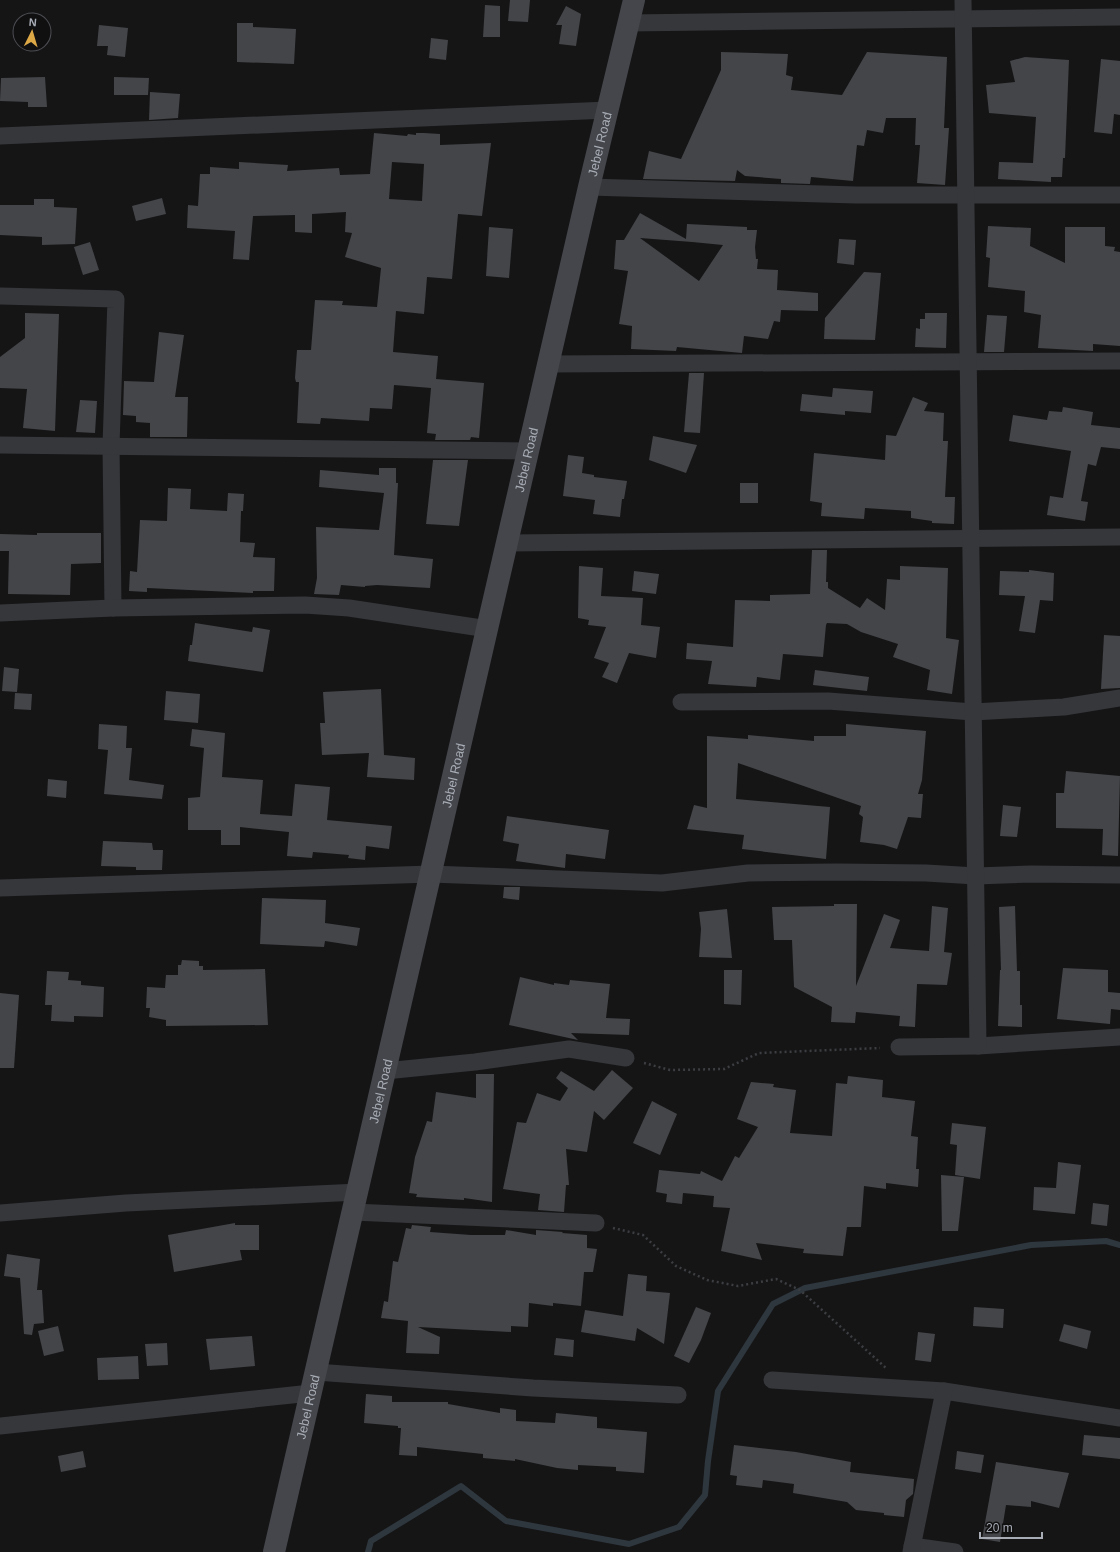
<svg xmlns="http://www.w3.org/2000/svg" width="1120" height="1552" viewBox="0 0 1120 1552" font-family="Arial,sans-serif">
<style>
.lines{fill:none;stroke-linecap:round;stroke-linejoin:round}
.stream{stroke:#2f373e;stroke-width:6}
.building{fill:#444549;fill-rule:evenodd}
.path{stroke:#3c3e42;stroke-width:2.5;stroke-dasharray:2 3;stroke-linecap:butt}
.minor{stroke:#36373b;stroke-width:17}
.secondary{stroke:#44464b;stroke-width:22}
.labels{text-anchor:middle;dominant-baseline:central;stroke-width:4;stroke-linejoin:round;paint-order:stroke}
.street-label{font-size:13px;fill:#a8acb5;stroke:#101011}
</style>
<rect width="100%" height="100%" fill="#151516"/>
<g class="lines">
<path class="stream" d="M368,1552L371,1541L461,1486L506,1521L629,1544L679,1527L705,1495L708,1461L718,1391L773,1304L805,1288L1031,1245L1106,1241L1120,1245"/>
</g>
<g class="building">
<path d="M510,0H530L528,22L508,21Z"/>
<path d="M485,5L500,6V37H483Z"/>
<path d="M566,6L581,14L576,46L559,44L562,25H556Z"/>
<path d="M237,23H253V27L296,29L294,64L237,62Z"/>
<path d="M99,25L128,28L125,57L107,55L108,46H97Z"/>
<path d="M431,38L448,40L446,60L429,58Z"/>
<path d="M721,52L788,54L786,75L793,77L791,90L842,95L867,52L947,57L944,128H949L945,185L917,183L920,145H915L916,118H886L883,133L867,130L864,146L857,145L853,181L811,177L810,184L781,183V179L745,176L737,170L735,181L643,179L649,151L681,159L721,70Z"/>
<path d="M1025,57L1069,60L1065,158H1063L1062,177H1051V182L998,179L999,162L1033,163L1036,117L989,113L986,85L1015,82L1010,61Z"/>
<path d="M1101,59L1120,61V115L1114,114L1112,134L1094,132Z"/>
<path d="M45,77L47,107H28V102L0,101L1,78Z"/>
<path d="M114,77L149,78L148,95H114Z"/>
<path d="M150,92L180,94L178,118L149,120Z"/>
<path d="M374,133L407,136L408,134L416,135V133H424L440,134V145L491,143L482,216L458,214L452,279L427,277L424,314L396,311L393,352L438,356L436,379L484,383L479,438L471,437L470,440H435L436,434L427,433L431,388L394,385L392,409L370,408L369,421L321,418L320,424L297,423L299,382H296L295,378L297,350H311L315,300L343,301L342,305L377,307L381,268L345,257L352,233L345,232L346,212L312,214V233L295,232V215L253,216L249,260L233,259L235,231L187,228L188,205L198,206L200,174H210V167L239,169V162L288,165L287,171L339,168L340,175L370,174ZM392,162L424,164L422,201L389,199Z"/>
<path d="M162,198L166,214L136,221L132,206Z"/>
<path d="M34,199H54V207L77,208L75,244L42,245V237L0,235V205H34Z"/>
<path d="M640,213L686,239L687,224L747,227V230H757L755,247L756,259H758L757,269L778,270L777,290L818,293V311L781,310L780,322L774,321L768,339L744,336L742,353L677,347L676,351L631,349L632,326L619,324L628,271L614,269L616,240H624ZM640,238L692,242L723,245L699,281Z"/>
<path d="M988,226L1031,228L1030,246L1065,263V227H1105V246L1115,247L1114,251L1120,252V346L1093,344V351L1038,348L1041,315L1024,312L1025,291L988,287L990,258L986,257Z"/>
<path d="M489,227L513,229L509,278L486,276Z"/>
<path d="M839,239L856,240L854,265L837,263Z"/>
<path d="M90,242L99,270L83,275L74,247Z"/>
<path d="M864,272L881,273L875,340L824,339L825,318Z"/>
<path d="M25,313L59,314L55,431L23,428L27,389L0,388V357L25,338Z"/>
<path d="M925,313H947L946,348L915,347L916,328L920,329V319H925Z"/>
<path d="M987,315L1007,316L1004,352H984Z"/>
<path d="M159,332L184,335L175,397H188L187,437H150V423L136,422V416L123,415L124,381L154,382Z"/>
<path d="M689,373H704L700,433L684,432Z"/>
<path d="M833,388L873,391L871,413L845,411V415L800,411L802,394L832,397Z"/>
<path d="M913,397L928,403L924,411L944,413L943,441H948L945,497H955L954,524L932,523V521L911,518V511L865,508L864,519L821,516L822,503L810,501L814,453L885,460L886,435L896,436Z"/>
<path d="M80,400L97,401L95,433L76,432Z"/>
<path d="M1063,407L1093,412L1091,425L1120,428V449L1101,447L1096,466L1088,464L1081,501L1088,502L1085,521L1047,515L1050,496L1063,498L1071,451L1009,441L1013,415L1047,420L1049,411L1062,412Z"/>
<path d="M653,436L697,445L686,473L649,460Z"/>
<path d="M568,455L584,457L582,473L594,475V477L627,481L624,499H622L620,517L593,514L595,500L563,496Z"/>
<path d="M433,460H468L459,526L426,524Z"/>
<path d="M379,468H396V483H398L394,555L433,559L430,588L377,585L365,586V587L341,585L339,595L314,594L317,578L316,527L379,530L384,493L319,487L320,470L379,475Z"/>
<rect x="740" y="483" width="18" height="20"/>
<path d="M168,488L191,489L190,509L227,511L228,493L244,494L243,511H233H241L240,542L255,543L253,557L275,558L274,591H253V593L147,588V592L129,591L130,571L137,572L140,520L167,521Z"/>
<path d="M37,533H101V563L71,564L70,595L8,594L9,551H0V534L37,535Z"/>
<path d="M812,550H827L826,582H828V588L860,608L867,598L885,610L887,579L900,580V566L948,568L946,638L959,640L952,694L927,690L930,670L893,657L898,644L861,632L847,624L827,623L826,625L823,657L783,654L780,680L757,677L756,687L708,684L712,661L686,659L687,643L733,647L735,600L770,601V595L810,594Z"/>
<path d="M579,566L603,568L601,596L643,598L641,625L660,627L656,658L629,653L617,683L602,677L609,663L594,658L606,627L588,625L589,620L578,618Z"/>
<path d="M1029,570L1054,573L1053,601L1040,600L1035,633L1019,631L1025,596L999,595L1000,571L1029,572Z"/>
<path d="M634,571L659,574L656,594L632,591Z"/>
<path d="M195,623L252,632L253,627L270,630L263,672L188,661L190,645H192Z"/>
<path d="M1104,635L1120,636V688L1101,689Z"/>
<path d="M4,667L19,669L17,692L2,691Z"/>
<path d="M815,670L869,677L867,691L813,685Z"/>
<path d="M381,689L384,755L415,758L414,780L367,777L369,753L322,755L320,723H325L323,692Z"/>
<path d="M166,691L200,694L198,723L164,720Z"/>
<path d="M15,693L32,694L31,710L14,709Z"/>
<path d="M99,724L127,726L126,748H132L129,780L164,785L162,799L104,794L108,750L98,749Z"/>
<path d="M846,724L926,731L922,780L918,794H923L921,818L908,817L897,849L884,845L860,842L863,817L859,814L861,806L738,763L736,799L830,807L826,859L742,849L744,835L687,829L694,805L707,808V736L748,739V735L814,741V736H846Z"/>
<path d="M192,729L225,733L222,777L263,780L260,814L292,816L295,784L330,787L327,820L392,826L389,849L366,846L365,860L348,858L349,855L313,852L312,858L287,856L289,832L240,827V845H221V830H188V798L200,797L204,748L190,746Z"/>
<path d="M1066,771L1120,776L1118,856L1102,855L1103,829L1056,828V793H1064Z"/>
<path d="M48,779L67,781L66,798L47,796Z"/>
<path d="M1003,805L1021,807L1017,837L1000,836Z"/>
<path d="M507,816L609,830L605,859L566,854L565,868L516,861L519,844L503,841Z"/>
<path d="M103,841L152,843L153,850H163L162,870H136V867L101,866Z"/>
<path d="M504,887H520L519,900L503,898Z"/>
<path d="M262,898L326,900L325,923L360,928L357,946L325,941L324,947L260,944Z"/>
<path d="M834,904H857L856,986L884,914L900,920L890,948L929,951L932,906L948,908L944,952L952,953L947,985L917,984L915,1027L899,1026L900,1016L856,1012L855,1023L831,1022L832,1007L794,987L792,940H774L772,907L834,906Z"/>
<path d="M1015,906L1017,971H1020V1005H1022V1027L998,1026L1000,970H1001L999,907Z"/>
<path d="M727,909L732,958L699,957L701,929L699,912Z"/>
<path d="M182,960L199,961V966H203V970L265,969L268,1025L166,1026V1020L149,1017L150,1008H146L147,987L165,988L166,975H178V965H181Z"/>
<path d="M1063,968L1108,970V992L1120,993V1010L1111,1009L1110,1024L1057,1019Z"/>
<path d="M724,970H742L741,1005L724,1004Z"/>
<path d="M47,971L69,972L68,980L81,981V985L104,987L103,1017L74,1016V1022L51,1021L52,1005H45Z"/>
<path d="M520,977L554,985V983L569,985L570,980L610,984L606,1018L630,1019L629,1035L571,1033L578,1040L509,1025Z"/>
<path d="M0,993L19,995L14,1068H0Z"/>
<path d="M612,1070L633,1088L604,1120L594,1111L587,1152L566,1149L569,1185H566L564,1212L538,1210L540,1194L503,1189L517,1122L526,1123L537,1093L560,1101L568,1088L556,1078L561,1071L594,1091Z"/>
<path d="M476,1074H494L492,1202L464,1198V1200L416,1197L417,1194L409,1193L415,1157L427,1121L432,1122L436,1092L476,1098Z"/>
<path d="M848,1076L883,1080L882,1097L915,1101L911,1136L918,1137L916,1169H919L918,1187L886,1183V1189L864,1186L861,1227H847L843,1256L803,1253L804,1249L756,1243L762,1260L721,1251L730,1208L713,1207L714,1196L683,1193L682,1204L666,1202L667,1194L656,1192L659,1170L700,1174L701,1171L722,1181L735,1156L739,1158L758,1127L737,1119L751,1082L774,1084L773,1087L796,1090L790,1133L832,1136L836,1083L847,1084Z"/>
<path d="M652,1101L677,1114L660,1155L633,1143Z"/>
<path d="M952,1123L986,1127L980,1179L955,1175L957,1145L950,1144Z"/>
<path d="M1058,1162L1081,1165L1075,1214L1033,1210L1034,1187L1056,1188Z"/>
<path d="M941,1175L964,1177L958,1231H942Z"/>
<path d="M1093,1203L1109,1205L1107,1226L1091,1224Z"/>
<path d="M235,1223V1225H259V1250H240L242,1260L174,1272L168,1235Z"/>
<path d="M412,1225L431,1227L430,1232L471,1235H505L506,1230L536,1235V1230L563,1232L562,1233L587,1235V1248L597,1249L593,1272H584L581,1306L553,1303V1306L529,1303L528,1327L511,1326V1332L418,1327L440,1337L439,1354L406,1353L408,1321L381,1318L384,1301L388,1302L393,1261L398,1262L406,1228L411,1229Z"/>
<path d="M7,1254L40,1259L37,1290H42L44,1323L34,1324L32,1335L24,1334L20,1278L4,1276Z"/>
<path d="M628,1274L647,1276L646,1291L670,1293L664,1344L637,1328L635,1341L581,1332L585,1310L623,1316Z"/>
<path d="M696,1307L711,1313L701,1340L689,1363L674,1356Z"/>
<path d="M974,1307L1004,1309L1003,1328L973,1326Z"/>
<path d="M1064,1324L1091,1331L1087,1349L1059,1341Z"/>
<path d="M58,1326L64,1351L44,1356L38,1331Z"/>
<path d="M918,1332L935,1334L931,1362L915,1360Z"/>
<path d="M252,1336L255,1366L210,1370L206,1339Z"/>
<path d="M556,1338L574,1340L573,1357L554,1355Z"/>
<path d="M167,1343L168,1365L147,1366L145,1344Z"/>
<path d="M138,1356L139,1379L98,1380L97,1358Z"/>
<path d="M366,1394L392,1396V1402H448V1404L500,1413V1408L516,1410V1421L555,1423L556,1413L597,1417V1428L647,1432L644,1473L616,1471V1467L578,1465V1470L557,1468L515,1459V1461L483,1458V1454L417,1447V1456L399,1455L401,1428H398V1426L364,1423Z"/>
<path d="M1084,1435L1120,1438V1459L1082,1455Z"/>
<path d="M734,1445L796,1452L851,1462L850,1472L914,1479L913,1494L906,1500L904,1517L884,1515V1513L856,1510L847,1502L793,1493L794,1484L763,1480L762,1488L736,1485L737,1476L730,1475Z"/>
<path d="M83,1451L86,1467L61,1472L58,1456Z"/>
<path d="M957,1451L984,1455L981,1473L955,1469Z"/>
<path d="M996,1462L1069,1473L1059,1508L1031,1501V1507L1006,1505L1000,1542L982,1539Z"/>
</g>
<g class="lines">
<g class="path">
<path d="M644,1063L670,1070L724,1069L759,1053L880,1048"/>
<path d="M613,1228L643,1235L676,1266L707,1280L738,1286L776,1279L800,1290L886,1368"/>
</g>
<g class="minor">
<path d="M628,23L1120,17"/>
<path d="M0,136L608,110"/>
<path d="M589,187L856,195H1120"/>
<path d="M0,296L116,299L111,445L113,608"/>
<path d="M549,364L1120,361"/>
<path d="M0,445L529,451"/>
<path d="M508,543L1120,537"/>
<path d="M0,613L113,608L305,605L349,608L488,629"/>
<path d="M681,702L828,701L973,712L1064,707L1120,698"/>
<path d="M0,888L431,874L662,883L748,873L837,872L926,873L976,876L1031,874L1120,875"/>
<path d="M978,1046L1120,1037"/>
<path d="M899,1047L978,1046L963,0"/>
<path d="M385,1071L475,1062L569,1049L626,1058"/>
<path d="M353,1212L596,1223"/>
<path d="M0,1213L126,1203L358,1192"/>
<path d="M316,1372L533,1388L678,1395"/>
<path d="M772,1380L944,1391L1120,1418"/>
<path d="M0,1426L311,1393"/>
<path d="M912,1546L955,1552"/>
<path d="M911,1552L944,1391"/>
</g>
<path class="secondary" id="s1" d="M274,1552L589,187L634,0"/>
</g>
<g class="labels">
<g class="street-label">
<text stroke="none"><textPath href="#s1" startOffset="1445">Jebel Road</textPath></text>
<text stroke="none"><textPath href="#s1" startOffset="1121">Jebel Road</textPath></text>
<text stroke="none"><textPath href="#s1" startOffset="797">Jebel Road</textPath></text>
<text stroke="none"><textPath href="#s1" startOffset="473">Jebel Road</textPath></text>
<text stroke="none"><textPath href="#s1" startOffset="149">Jebel Road</textPath></text>
</g>
</g>
<g transform="translate(32 32) rotate(5)"><circle r="19" fill="#101011" stroke="#4d4e53"/>
<path d="M0-3L7 15L0 10L-7 15Z" fill="#dda846"/>
<text y="-6" font-size="11" font-weight="bold" text-anchor="middle" fill="#a8acb5">N</text>
</g>
<path d="M980 1532v6h62v-6" fill="none" stroke="#a8acb5" stroke-width="2"/>
<text x="986" y="1532" font-size="12" fill="#a8acb5" stroke="#101011" stroke-width="3" paint-order="stroke">20 m</text>
</svg>
